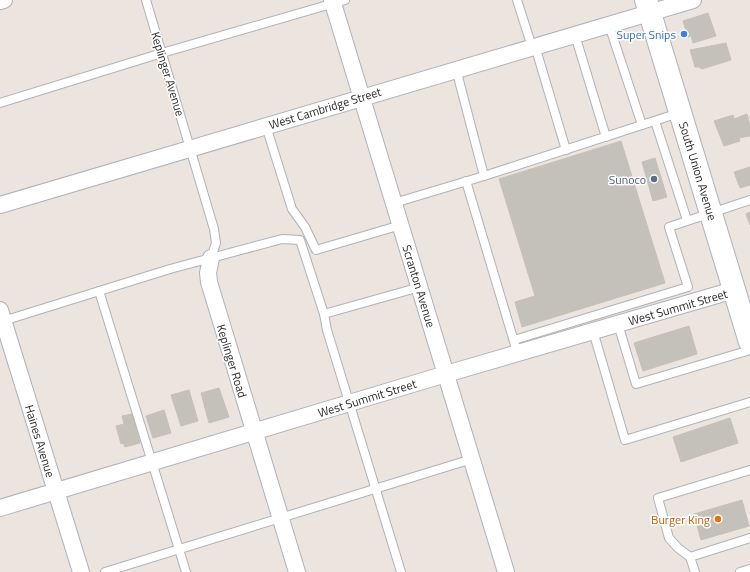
<svg xmlns="http://www.w3.org/2000/svg" width="750" height="572" viewBox="0 0 750 572" font-family="'Titillium Web',sans-serif">
<style>
.building{fill:#c4c0ba;stroke:#c7c0b8}
.lines{fill:none;stroke-linecap:round;stroke-linejoin:round}
.lane-casing{stroke:#afb2ba;stroke-width:10}
.street-casing{stroke:#afb2ba;stroke-width:18}
.secondary-casing{stroke:#afb2ba;stroke-width:24}
.lane{stroke:#fff;stroke-width:8}
.street{stroke:#fff;stroke-width:16}
.secondary{stroke:#fff;stroke-width:22}
.shop-dot{fill:#3f7fe0;stroke:#fff;stroke-width:1.5}
.service-dot{fill:#5c6f8a;stroke:#fff;stroke-width:1.5}
.food-dot{fill:#e8710a;stroke:#fff;stroke-width:1.5}
.labels{text-anchor:middle;dominant-baseline:central;stroke-width:3;stroke-linejoin:round;paint-order:stroke}
.shop-label{font-size:12px;fill:#366cbe;stroke:#fff;text-anchor:end}
.street-label{font-size:12px;fill:#2b2b2b;stroke:#fff}
.service-label{font-size:12px;fill:#4e5e75;stroke:#fff;text-anchor:end}
.food-label{font-size:12px;fill:#c56008;stroke:#fff;text-anchor:end}
</style>
<rect width="100%" height="100%" fill="#ece4de"/>
<g class="building">
<path d="M708,13L716,36L693,43L691,36L688,37L683,21Z"/>
<path d="M726,43L731,60L702,69L699,67H695L690,50Z"/>
<path d="M747,114L750,126V136L739,138L740,141L724,146L714,121L733,115L734,119Z"/>
<path d="M621,141L665,283L522,327L515,302L535,296L499,179Z"/>
<path d="M655,158L667,197L653,201L642,162Z"/>
<path d="M750,167V185L740,188L734,172Z"/>
<path d="M750,212V225L746,214Z"/>
<path d="M689,326L697,354L643,371L634,343Z"/>
<path d="M219,388L229,417L209,423L201,393Z"/>
<path d="M189,390L198,421L181,426L171,395Z"/>
<path d="M164,410L171,433L153,438L146,416Z"/>
<path d="M132,414L140,443L125,447L123,443L121,444L116,426L124,424L122,416Z"/>
<path d="M730,418L738,443L681,462L673,437Z"/>
<path d="M742,500L749,526L701,540L694,514Z"/>
</g>
<g class="lines">
<g class="lane-casing">
<g id="lane">
<path d="M146,0L214,229L216,243L211,258"/>
<path d="M517,0L532,47"/>
<path d="M609,25L642,125"/>
<path d="M575,35L606,137"/>
<path d="M535,46L566,150"/>
<path d="M456,69L484,176L679,113"/>
<path d="M0,103L162,53L345,0"/>
<path d="M655,121L687,220"/>
<path d="M266,126L292,209L305,227L316,250L401,225"/>
<path d="M466,181L515,345"/>
<path d="M394,203L484,176"/>
<path d="M99,291L186,572"/>
<path d="M3,321L170,269L282,239L300,240L324,314"/>
<path d="M618,324L636,384L750,350"/>
<path d="M593,331L625,440L750,402"/>
<path d="M514,340L688,287L669,227L750,200"/>
<path d="M690,557L750,538"/>
<path d="M105,572L472,459"/>
<path d="M401,572L327,330L324,314L420,287"/>
<path d="M695,572L690,557L678,548L669,538L658,498L750,470"/>
<path d="M740,572L750,569"/>
</g>
</g>
<g class="street-casing">
<g id="street">
<path d="M332,0L506,572"/>
<path d="M0,1L4,0"/>
<path d="M0,205L693,0"/>
<path d="M211,258L208,273L209,282L297,572"/>
<path d="M0,310L81,572"/>
<path d="M0,508L446,374L734,290"/>
</g>
</g>
<g class="secondary-casing">
<path id="secondary" d="M646,0L750,342"/>
</g>
<use href="#lane" class="lane"/>
<use href="#street" class="street"/>
<use href="#secondary" class="secondary"/>
</g>
<circle class="shop-dot" cx="684" cy="34" r="4"/>
<circle class="service-dot" cx="654" cy="179" r="4"/>
<circle class="food-dot" cx="718" cy="519" r="4"/>
<g class="labels">
<g class="shop-label">
<text x="676" y="34">Super Snips</text>
</g>
<g class="street-label">
<text transform="translate(168 74) rotate(73)">Keplinger Avenue</text>
<text transform="translate(325 108) rotate(-17)">West Cambridge Street</text>
<text transform="translate(698 171) rotate(73)">South Union Avenue</text>
<text transform="translate(419 286) rotate(73)">Scranton Avenue</text>
<text transform="translate(678 307) rotate(-16)">West Summit Street</text>
<text transform="translate(232 361) rotate(73)">Keplinger Road</text>
<text transform="translate(367 398) rotate(-17)">West Summit Street</text>
<text transform="translate(40 441) rotate(73)">Haines Avenue</text>
</g>
<g class="service-label">
<text x="646" y="179">Sunoco</text>
</g>
<g class="food-label">
<text x="710" y="519">Burger King</text>
</g>
</g>
</svg>
